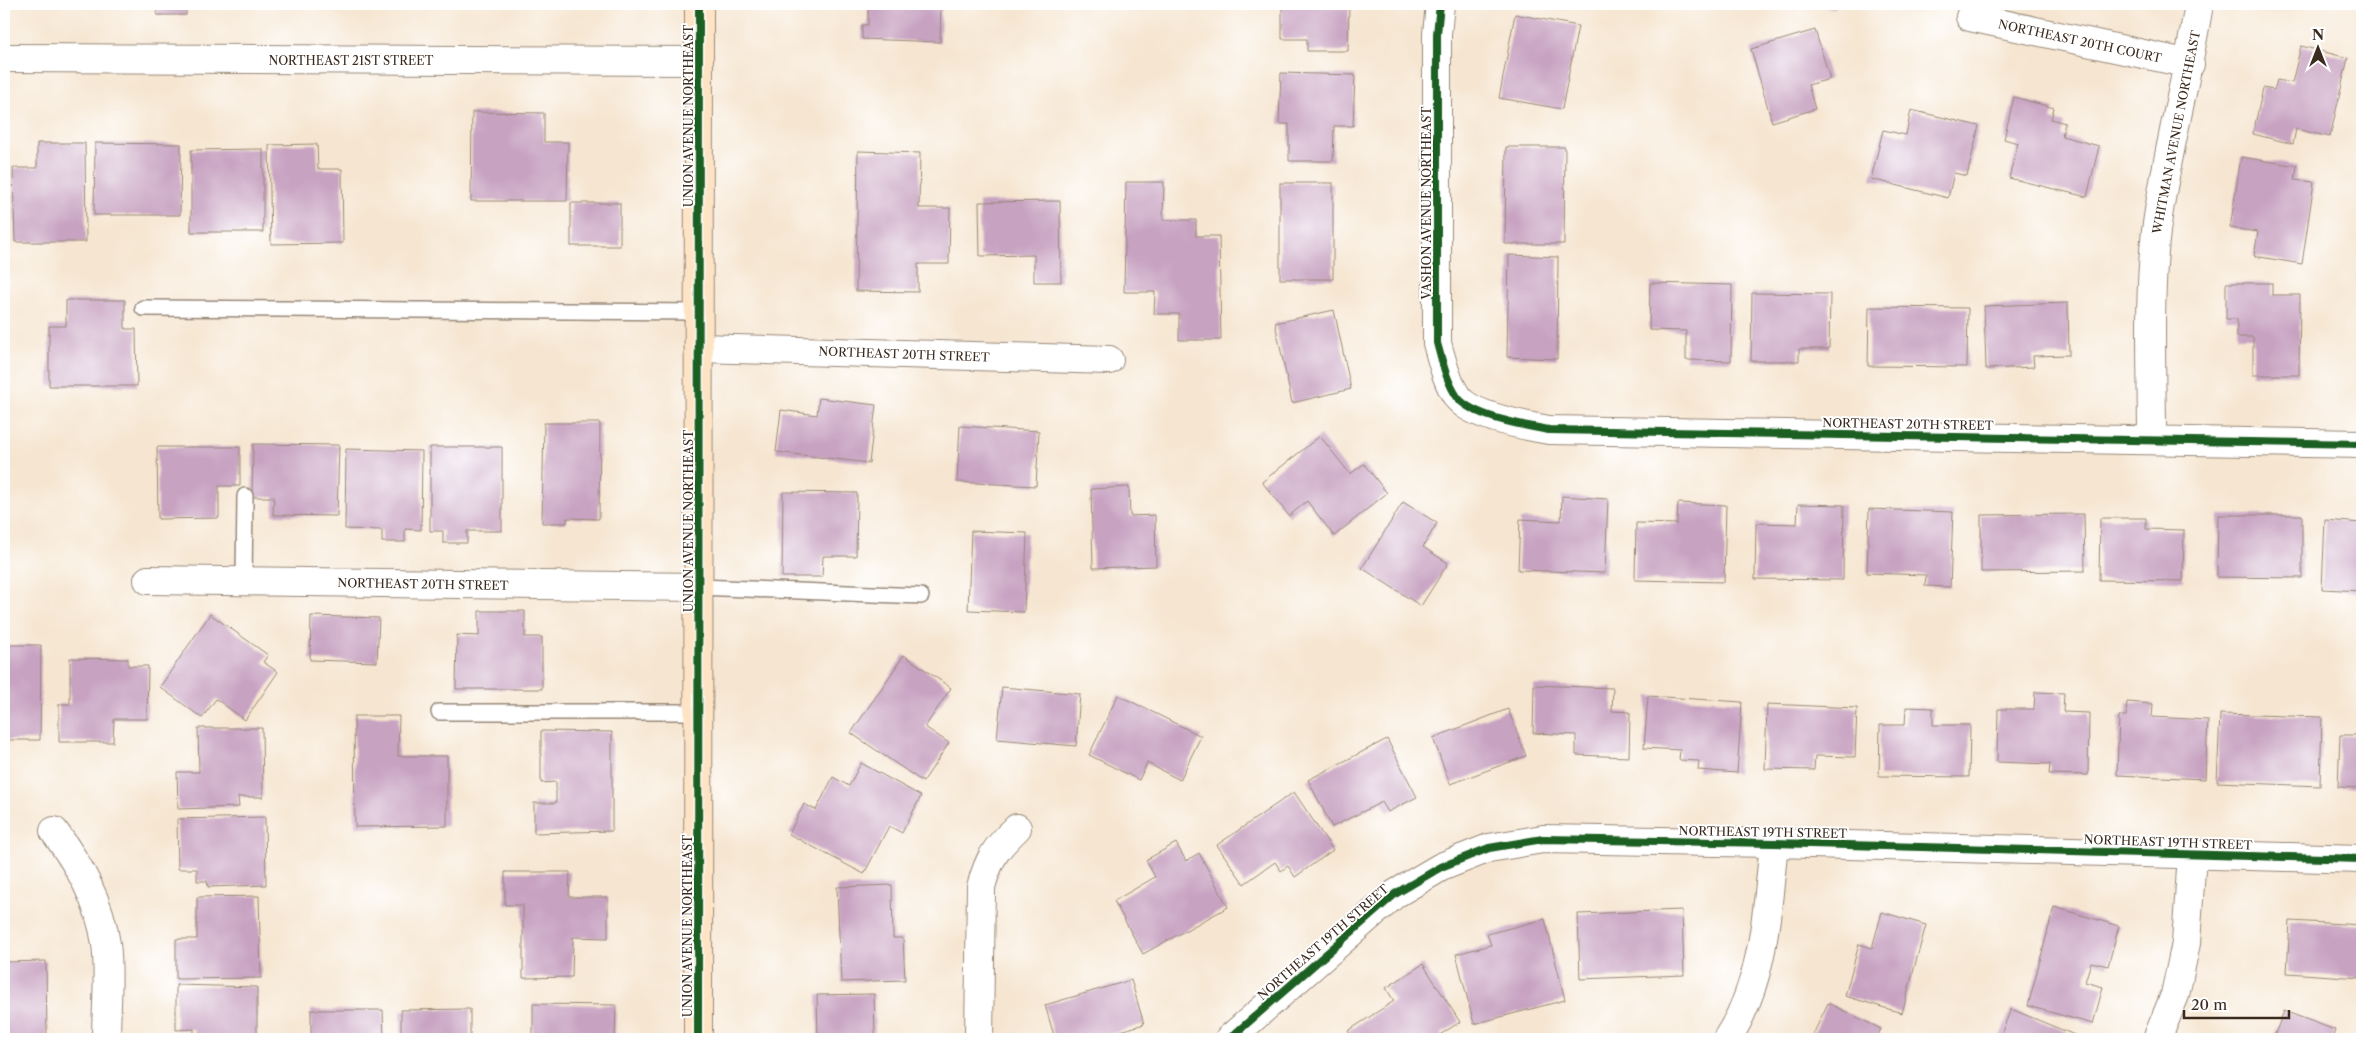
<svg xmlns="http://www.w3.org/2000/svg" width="2366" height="1043" viewBox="0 0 2366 1043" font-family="'Libre Caslon Text',serif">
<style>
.building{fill:#c7a2c1}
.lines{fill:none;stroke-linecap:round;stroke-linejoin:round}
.lane-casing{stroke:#988878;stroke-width:18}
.street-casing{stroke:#988878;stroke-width:30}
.secondary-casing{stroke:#988878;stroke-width:30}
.lane{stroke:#fff;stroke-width:15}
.street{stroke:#fff;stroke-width:28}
.secondary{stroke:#fee4c5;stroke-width:28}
.cycleway-casing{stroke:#fff;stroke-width:11}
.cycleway{stroke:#1b5e20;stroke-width:8}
.labels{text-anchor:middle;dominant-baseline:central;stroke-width:4;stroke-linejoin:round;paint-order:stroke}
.street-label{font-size:12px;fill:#3b2a1e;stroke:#fff}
</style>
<rect width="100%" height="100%" fill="#fff"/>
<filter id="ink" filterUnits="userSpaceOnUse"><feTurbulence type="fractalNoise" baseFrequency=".02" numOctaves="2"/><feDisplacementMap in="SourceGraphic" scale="10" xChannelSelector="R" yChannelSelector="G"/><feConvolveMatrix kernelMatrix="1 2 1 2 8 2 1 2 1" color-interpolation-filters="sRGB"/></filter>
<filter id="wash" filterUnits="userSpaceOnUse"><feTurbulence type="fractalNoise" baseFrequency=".0096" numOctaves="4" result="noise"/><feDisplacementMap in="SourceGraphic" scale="20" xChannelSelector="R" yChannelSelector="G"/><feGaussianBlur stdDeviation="1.12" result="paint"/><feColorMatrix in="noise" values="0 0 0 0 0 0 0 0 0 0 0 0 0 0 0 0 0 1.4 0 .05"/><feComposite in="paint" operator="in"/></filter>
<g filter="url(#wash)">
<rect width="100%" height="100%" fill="#f6e6d1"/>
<g id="blocks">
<g class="building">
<rect x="157" y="4" width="29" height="11"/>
<path d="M868,4H941L940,42L862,39V25H868Z"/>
<path d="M1282,4H1349L1348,51H1307V39H1282Z"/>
<path d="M1803,4H1835L1834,8Z"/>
<path d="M1515,14L1578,26L1562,109L1499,98Z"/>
<path d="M1815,30L1830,79L1808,85L1815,109L1772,122L1751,49Z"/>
<path d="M2301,46L2348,58L2330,137L2296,129L2293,144L2253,134L2263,88L2274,90L2277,80L2292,83Z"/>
<path d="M1281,73L1355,75L1353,126H1334L1333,161H1289V124H1279Z"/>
<path d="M2014,97L2054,108L2051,119L2065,123L2062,136L2099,146L2087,197L2009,178L2018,143L2004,139Z"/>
<path d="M1911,110L1979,126L1967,176L1954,173L1948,198L1871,179L1883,130L1906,135Z"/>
<path d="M472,112L544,113V142H568L567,201H471Z"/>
<path d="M37,143H85L86,242H15L13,168H37Z"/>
<path d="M95,143L181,144L180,215H94Z"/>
<path d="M317,144L318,169H342L343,243L271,244L269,145Z"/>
<path d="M1506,147H1565L1564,244H1505Z"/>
<path d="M263,149V232H191V150Z"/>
<path d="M858,151L920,153L919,208H950L949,264H918V292L856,291Z"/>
<path d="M2241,157L2297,166L2295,180L2314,182L2302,264L2254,256L2258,232L2230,228Z"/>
<path d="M1126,182H1164L1163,220H1196V236H1219L1221,340H1179V314H1154L1155,292H1124Z"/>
<rect x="1280" y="183" width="53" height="96"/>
<path d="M1060,201L1061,282H1034V255L980,256L979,202Z"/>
<rect x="571" y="203" width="49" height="43"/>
<path d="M1509,255L1558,257L1557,359L1507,357Z"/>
<path d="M1650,283L1732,285L1731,361L1686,360V331L1649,330Z"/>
<path d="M2226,283H2272V295H2300L2299,375H2253V337H2237V319H2226Z"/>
<path d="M1752,293L1830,294L1829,349H1799V361H1751Z"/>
<path d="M66,300H125V329H136L137,386H49V326H66Z"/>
<path d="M2068,303L2069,355L2033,356L2034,367L1986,369L1984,306Z"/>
<path d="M1869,307L1968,308L1967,367L1868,366Z"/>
<path d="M1334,310L1351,389L1292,403L1275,323Z"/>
<path d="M819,398L876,405L869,463L776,452L781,410L817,415Z"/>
<path d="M544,423H600L599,519L567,518V523H542Z"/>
<path d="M960,426L1039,431L1036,486L957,482Z"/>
<path d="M1320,436L1350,474L1364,464L1387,493L1334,536L1307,501L1289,516L1262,482Z"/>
<path d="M253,444L339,445L337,516L273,515L274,497H252Z"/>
<path d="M157,447H240V486H219V518L158,519Z"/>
<path d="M430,447H502V531H467V543H443V531H430Z"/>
<path d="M346,449L422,451L421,530L405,529V542H382V530L345,529Z"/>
<path d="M1129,487L1130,516L1155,515L1156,566L1093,568L1091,489Z"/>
<path d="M783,492L857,493L856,556H823L822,577H782Z"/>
<path d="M1562,496L1608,499L1605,573L1518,570L1520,519L1561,521Z"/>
<path d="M1403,502L1437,523L1423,547L1448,563L1421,606L1362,568Z"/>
<path d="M1678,503L1726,505L1724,582L1635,580L1636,523L1677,524Z"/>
<path d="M1798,504L1844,505L1843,580L1755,579L1756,523L1797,524Z"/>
<path d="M1869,509L1953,512L1950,587L1925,586L1926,575L1867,573Z"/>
<path d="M2084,514L2085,571L1981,572V515Z"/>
<path d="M2218,515H2302V578L2217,577Z"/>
<path d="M2100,518H2146V529L2184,530L2183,581L2099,580Z"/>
<path d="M2325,520L2362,523V591L2322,589Z"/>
<path d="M971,531L1027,533L1024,612L968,610Z"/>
<path d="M479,611H525V637H542V689H456L457,635L479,636Z"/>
<path d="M210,614L268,655L263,662L278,672L245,720L216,699L202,718L160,687Z"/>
<path d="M311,616L379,618L377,662L310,660Z"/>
<path d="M4,645H41L40,740H4Z"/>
<path d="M904,655L951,688L925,727L949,743L923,782L851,733Z"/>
<path d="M70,658L128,659V666H148L147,719H114L113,742H59V704H70Z"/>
<path d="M1534,685L1613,688L1612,711L1630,712L1629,757L1576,755V735L1533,733Z"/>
<path d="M1002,687L1080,694L1076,746L997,739Z"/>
<path d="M2035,692L2064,693L2063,712L2089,713L2088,775L2049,774L2050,764L1997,762L1998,709H2034Z"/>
<path d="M1118,695L1201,736L1180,780L1147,763L1139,780L1089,755Z"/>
<path d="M1648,696L1742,702L1737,773L1698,770L1699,761L1679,760L1680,750L1644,748Z"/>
<path d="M2127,702L2153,704L2152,717L2208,720L2205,779L2117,775L2119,716H2126Z"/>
<path d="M1767,704L1857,708L1855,757L1815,756L1814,770L1765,769Z"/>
<path d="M1906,707L1933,708V725H1970L1969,777L1879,776L1880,725H1905Z"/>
<path d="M1508,709L1526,756L1450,784L1433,738Z"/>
<path d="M2220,714L2322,717L2320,786L2217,782Z"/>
<path d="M354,716H399L398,756H447V826L355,827Z"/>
<path d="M198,728H262L263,797H238L239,807L178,809L177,772H199Z"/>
<path d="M541,731L612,732V831L534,833V803H556V782L541,783Z"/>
<path d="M2340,735H2362V788L2338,787Z"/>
<path d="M1387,739L1417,797L1388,812L1382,802L1332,827L1308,780Z"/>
<path d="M861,763L921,796L902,833L889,826L864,874L789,834L804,804L816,810L833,777L849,786Z"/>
<path d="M1294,792L1333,850L1295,877L1288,866L1281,871L1275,862L1244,884L1217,845Z"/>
<path d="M265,817L266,885L208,887L207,881H197V869H178L177,819Z"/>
<path d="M1176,843L1186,861L1199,853L1228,907L1143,954L1114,901L1155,877L1146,860Z"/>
<path d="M505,872H570L569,897H608V938L573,937L572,977L523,978V905H505Z"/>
<path d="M892,885L893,938H903L905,980L841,982L837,887Z"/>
<path d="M259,896L261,978L176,979V939H197V897Z"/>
<path d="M2054,907L2119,926L2108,966L2091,962L2085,982L2103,987L2093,1024L2028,1006Z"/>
<path d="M1682,910L1684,975L1580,979L1578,914Z"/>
<path d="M1882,912L1926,925L1902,1013L1845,996L1859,944L1872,948Z"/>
<path d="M1545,919L1565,1000L1474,1024L1456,954L1491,945L1487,934Z"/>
<path d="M2290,921L2362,925V978L2287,973Z"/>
<path d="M46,961L47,1039H4V962Z"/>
<path d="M1423,964L1460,1022L1441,1034L1444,1039H1353L1348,1031L1394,1001L1386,988Z"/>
<path d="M1131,980L1144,1024L1101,1037L1102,1039H1055L1045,1005Z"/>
<path d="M176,985L257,987V1039H194V1029L176,1030Z"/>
<path d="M874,994L875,1039H818L817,995Z"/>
<path d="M1828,1003L1881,1029L1876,1039H1811Z"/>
<path d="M533,1004L616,1005L615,1039H533Z"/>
<path d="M470,1009V1039H401V1010Z"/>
<path d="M2011,1009L2077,1036L2076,1039H1999Z"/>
<path d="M311,1010H383L384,1039H311Z"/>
<path d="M2284,1011L2335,1030L2332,1039H2273Z"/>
</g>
</g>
</g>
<g filter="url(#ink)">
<use href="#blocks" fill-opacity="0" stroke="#988878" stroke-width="1"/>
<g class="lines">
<g class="lane-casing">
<g id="lane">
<path d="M143,308L699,312"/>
<path d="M244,581L245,496"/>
<path d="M699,587L921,596"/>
<path d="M439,712H699"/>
</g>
</g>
<g class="street-casing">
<g id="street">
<path d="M1440,4L1437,34V343C1442,361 1447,383 1458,398C1473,417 1527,426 1549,430L2362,444"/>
<path d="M1970,17L2190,64"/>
<path d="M4,58L699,61"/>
<path d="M699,348L1109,360"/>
<path d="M2152,440C2152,371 2148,300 2156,231C2166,155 2187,80 2199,4"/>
<path d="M148,580L699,587"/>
<path d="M54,831C79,865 100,901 106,944C110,974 106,1009 106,1039"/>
<path d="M979,1039L981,887C989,858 995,849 1017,828"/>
<path d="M1229,1039L1395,894L1441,867L1489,848L1543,839L1774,843L2362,859"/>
<path d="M1727,1039C1765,981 1767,909 1774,843"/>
<path d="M2157,1039L2175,995L2186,943L2192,854"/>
</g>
</g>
<g class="secondary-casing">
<path id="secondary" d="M698,1039L699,4"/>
</g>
<use href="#lane" class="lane"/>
<use href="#street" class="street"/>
<use href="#secondary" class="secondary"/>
<g class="cycleway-casing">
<g id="cycleway">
<path d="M1440,4L1437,34V343C1442,361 1447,383 1458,398C1473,417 1527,426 1549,430L2362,444"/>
<path d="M698,1039L699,4"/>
<path d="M1229,1039L1395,894L1441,867L1489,848L1543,839L1774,843L2362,859"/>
</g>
</g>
<use href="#cycleway" class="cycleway"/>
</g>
</g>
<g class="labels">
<g class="street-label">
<text transform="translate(2080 41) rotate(12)">NORTHEAST 20TH COURT</text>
<text x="351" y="60">NORTHEAST 21ST STREET</text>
<text transform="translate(688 116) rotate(-90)">UNION AVENUE NORTHEAST</text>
<text transform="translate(2176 132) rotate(-79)">WHITMAN AVENUE NORTHEAST</text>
<text transform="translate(1426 203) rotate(-90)">VASHON AVENUE NORTHEAST</text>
<text transform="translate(904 354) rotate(2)">NORTHEAST 20TH STREET</text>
<text transform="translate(1908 424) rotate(1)">NORTHEAST 20TH STREET</text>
<text transform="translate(688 521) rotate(-90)">UNION AVENUE NORTHEAST</text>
<text transform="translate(423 584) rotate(1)">NORTHEAST 20TH STREET</text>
<text transform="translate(1763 832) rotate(1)">NORTHEAST 19TH STREET</text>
<text transform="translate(2168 842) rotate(2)">NORTHEAST 19TH STREET</text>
<text transform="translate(687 926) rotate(-90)">UNION AVENUE NORTHEAST</text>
<text transform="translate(1323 942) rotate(-41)">NORTHEAST 19TH STREET</text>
</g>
</g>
<rect width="2366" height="1043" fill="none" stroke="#fff" stroke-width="20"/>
<g transform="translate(2318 48)" stroke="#ffffff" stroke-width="4" paint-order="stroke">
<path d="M0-4L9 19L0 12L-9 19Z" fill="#3b2a1e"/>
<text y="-8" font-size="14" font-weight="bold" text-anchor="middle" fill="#3b2a1e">N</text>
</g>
<path d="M2184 1010v8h105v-8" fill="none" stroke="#3b2a1e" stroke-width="2.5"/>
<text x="2191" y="1010" font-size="15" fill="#3b2a1e" stroke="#ffffff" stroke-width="4" paint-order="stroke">20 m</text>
</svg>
